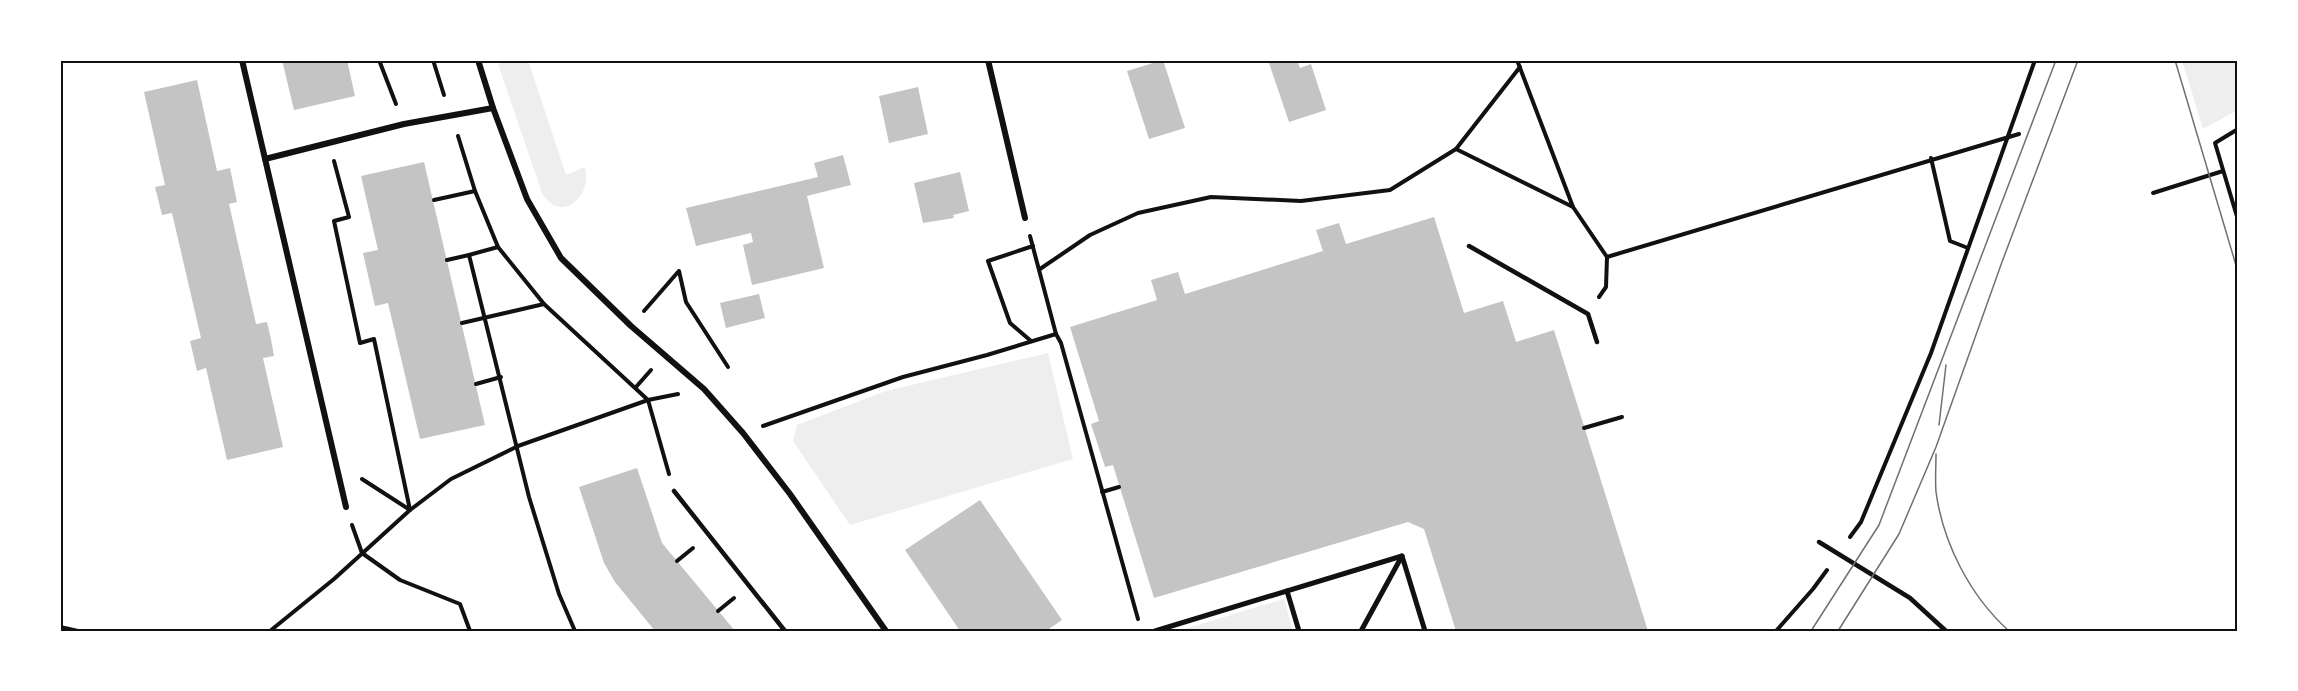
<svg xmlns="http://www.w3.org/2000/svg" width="2298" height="691" viewBox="0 0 2298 691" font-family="Spectral,serif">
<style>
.green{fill:#eee}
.building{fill:#c4c4c4}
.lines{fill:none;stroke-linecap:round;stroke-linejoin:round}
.path{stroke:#111;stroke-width:4}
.service{stroke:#111;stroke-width:4.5}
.pedestrian{stroke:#111;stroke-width:5}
.minor{stroke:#111;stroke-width:6}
.tram{stroke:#707070;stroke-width:1.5}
.neatline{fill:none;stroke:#111;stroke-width:2}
</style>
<rect width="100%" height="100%" fill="#fff"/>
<g class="green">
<path d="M511,60H528L566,175L585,167C593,196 561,225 542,193L498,64Z"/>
<path d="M2182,60H2238V110L2203,129Z"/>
<path d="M1048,353L1073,459L850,525L793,441L797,425L886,391Z"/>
<path d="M1284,599L1293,631H1178Z"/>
</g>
<g class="building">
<path d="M282,60H347L355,96L294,110Z"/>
<path d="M1163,60L1185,128L1149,139L1127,71Z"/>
<path d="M1268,60H1297L1300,68L1311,64L1326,110L1289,122Z"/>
<path d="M197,80L217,171L230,168L237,202L229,204L256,324L267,322L271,339L274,356L263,358L283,447L227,460L206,368L197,371L190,341L201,338L172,213L162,215L155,187L165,185L144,92Z"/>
<path d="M918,87L928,134L889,143L879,96Z"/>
<path d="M843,155L851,185L807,196L824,268L752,285L743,245L753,242L751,233L696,246L686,208L818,177L814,163Z"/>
<path d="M424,162L485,425L420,439L388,303L375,306L363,253L378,250L361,176Z"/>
<path d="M960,172L969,211L953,215L954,218L923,223L914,183Z"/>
<path d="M1434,217L1464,313L1503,301L1516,342L1554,330L1648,631H1456L1424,529L1408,522L1154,598L1113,465L1105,467L1091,424L1099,421L1070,327L1157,300L1151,280L1178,272L1185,294L1323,251L1316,230L1339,223L1346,244Z"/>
<path d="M759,294L765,318L726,328L720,303Z"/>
<path d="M637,468L662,543L735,631H655L615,582L604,563L579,487Z"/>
<path d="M980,500L1062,620L1046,631H960L905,550Z"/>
</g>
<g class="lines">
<g class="path">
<path d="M379,60L396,104"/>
<path d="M433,60L444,95"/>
<path d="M1517,60L1573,207L1607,257L1606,287L1599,297"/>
<path d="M1520,67L1456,149L1573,207"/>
<path d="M2238,129L2215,143L2238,220"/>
<path d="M458,136L475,191L498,247L544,304L648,400L669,474"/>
<path d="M1931,158L1950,241L1968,248"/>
<path d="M334,161L349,217L334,221L360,343L374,339L410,510L362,479"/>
<path d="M2153,193L2223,171"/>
<path d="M434,200L475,191"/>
<path d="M1030,236L1056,334L1061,343L1138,619"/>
<path d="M498,247L469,255L529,497L559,594L575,631"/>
<path d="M1607,257L2019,134"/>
<path d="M447,260L469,255"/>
<path d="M1040,269L1090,235L1138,213L1211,197L1301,201L1390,190L1456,149"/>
<path d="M679,271L686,302L728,367"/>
<path d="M644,311L678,272"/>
<path d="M462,323L544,304"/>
<path d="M1031,341L1010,323L988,261L1033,246"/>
<path d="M476,384L501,377"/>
<path d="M636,387L651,370"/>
<path d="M763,426L903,377L987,355L1056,334"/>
<path d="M1584,428L1622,417"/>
<path d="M1102,492L1119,487"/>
<path d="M352,525L362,553L400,580L460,604L470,631"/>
<path d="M1850,537L1861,522L1931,353L2035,60"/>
<path d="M677,561L693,548"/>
<path d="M718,611L734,598"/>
<path d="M60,627L78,631"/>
<path d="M270,631L334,579L410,510L451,479L518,446L648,400L678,394"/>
<path d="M1776,631L1813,589L1827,570"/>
</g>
<g class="service">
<path d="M1469,246L1588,314L1597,342"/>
<path d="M674,491L785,631"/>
<path d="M1819,542L1910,598L1946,631"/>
</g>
<g class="pedestrian">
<path d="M1287,591L1299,631"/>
<path d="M1155,631L1402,556L1425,631"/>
<path d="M1361,631L1402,556"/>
</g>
<g class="minor">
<path d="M242,60L346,507"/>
<path d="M478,60L493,108L527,199L561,258L631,326L704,389L743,433L790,494L886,631"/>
<path d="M988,60L1025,218"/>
<path d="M265,159L404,124L493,108"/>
</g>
<g class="tram">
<path d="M2175,60L2238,272"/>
<path d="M1939,425L1946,365"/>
<path d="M1936,454C1936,467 1935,480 1936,492C1943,543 1970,596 2009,631"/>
<path d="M1811,631L1879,525L2056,60"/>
<path d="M1838,631L1899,534L1936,447L2002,262L2078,60"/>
</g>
</g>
<rect width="2298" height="691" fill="none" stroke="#ffffff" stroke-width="123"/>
<rect x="62" y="62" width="2174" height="568" class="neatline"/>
</svg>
